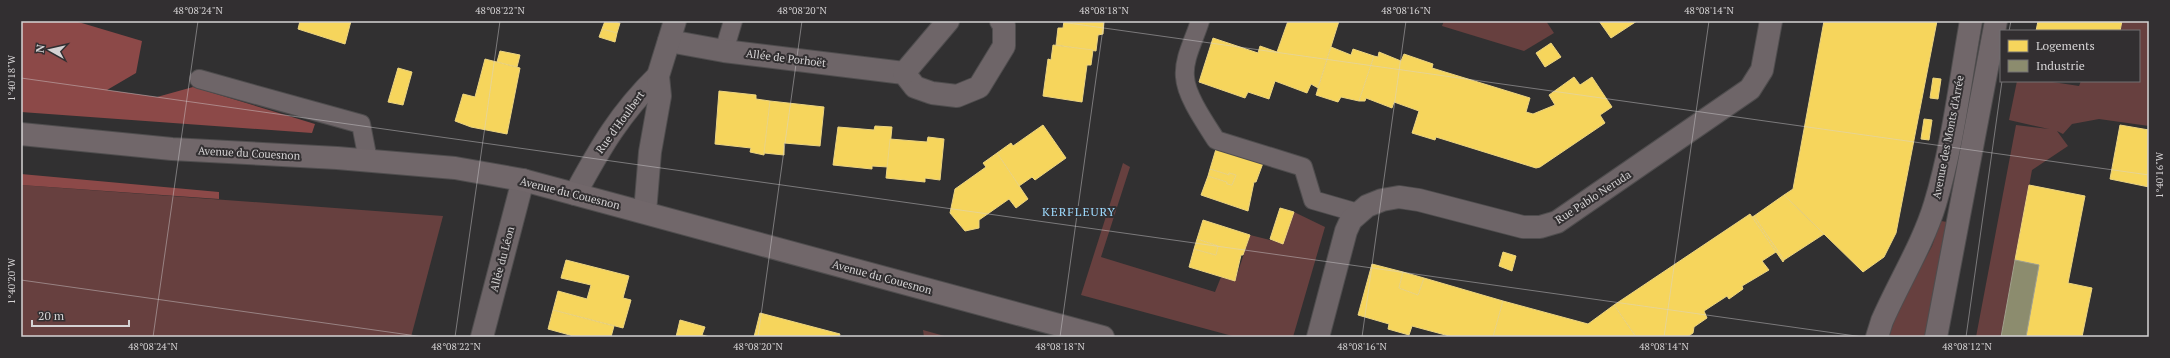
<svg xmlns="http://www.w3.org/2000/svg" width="2170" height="358" viewBox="0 0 2170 358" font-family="'PT Serif',serif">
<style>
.green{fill:#67403f}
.forest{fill:#8c4948}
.homes{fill:#f6d55c;stroke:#ecd480}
.industry{fill:#8c8c6e;stroke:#a2a18d}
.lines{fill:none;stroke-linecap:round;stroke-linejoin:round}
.lane-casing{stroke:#4f4d4e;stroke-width:20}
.street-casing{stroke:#4f4d4e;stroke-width:24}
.secondary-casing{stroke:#4f4d4e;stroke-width:24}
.lane{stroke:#6e6568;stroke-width:18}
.street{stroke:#6e6568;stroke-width:22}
.secondary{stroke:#71676a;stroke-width:22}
.ticks{fill:none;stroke:#d5d3d4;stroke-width:1;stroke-opacity:0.45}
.labels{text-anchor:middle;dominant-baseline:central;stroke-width:4;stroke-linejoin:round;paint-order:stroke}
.street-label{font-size:11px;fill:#d5d3d4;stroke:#322f31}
.neighbourhood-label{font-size:12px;letter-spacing:1px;fill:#9ddafe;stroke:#322f31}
.neatline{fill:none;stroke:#d5d3d4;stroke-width:1.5}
.ticks-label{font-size:10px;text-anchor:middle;fill:#d5d3d4}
</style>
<rect width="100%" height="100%" fill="#313031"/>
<g class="green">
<path d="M1444,21H1546L1554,33L1524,51L1442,26Z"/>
<path d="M2122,21H2149V126L2099,119L2072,124L2063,134L2057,131L2068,146L2032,170L2001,337H1976L2016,125L2049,129L2009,120L2017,81H2046L2079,86L2081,81H2139V31H2120Z"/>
<path d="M1123,163L1130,167L1101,257L1215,292L1221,277L1235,281L1250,235L1282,243L1294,212L1325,227L1293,337H1236L1081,295Z"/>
<path d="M21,185L443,216L411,337H21Z"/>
<path d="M1941,221L1947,222L1925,337H1889L1896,315L1932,246Z"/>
<path d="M923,330L948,337H924Z"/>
</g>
<g class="forest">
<path d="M21,21H75L142,41L136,73L107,90L157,97L193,87L315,124L312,133L21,112Z"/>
<path d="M21,174L219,192V199L21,185Z"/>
</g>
<g class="homes">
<path d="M300,21H351L345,44L298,29Z"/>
<path d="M605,21L620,23L617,33L602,29Z"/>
<path d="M1064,21H1104L1103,34L1098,35L1096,51L1056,45L1058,28H1063Z"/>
<path d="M1288,21H1339L1318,88L1311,84L1307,93L1275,81L1269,99L1248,92L1245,98L1199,82L1213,38L1258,53L1260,46L1277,52Z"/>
<path d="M1599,21H1637L1611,38Z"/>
<path d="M1824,21H1937L1896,233L1884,257L1863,272L1784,195L1793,189Z"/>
<path d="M2038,21H2122L2120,31H2036Z"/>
<path d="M602,29L617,33L615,42L599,37Z"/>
<path d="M1551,43L1561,57L1545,67L1536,53Z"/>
<path d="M1053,45L1093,50L1091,65H1087L1082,102L1043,96L1048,59L1051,60Z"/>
<path d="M1331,47L1351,55L1353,49L1374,56L1359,101L1341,97L1338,102L1316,95Z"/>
<path d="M500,51L520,55L517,67L497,62Z"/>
<path d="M1379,52L1401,61L1404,54L1433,64L1432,68L1530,98L1526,112L1533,114L1555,105L1549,95L1574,77L1580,85L1592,77L1612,107L1600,115L1605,123L1540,167L1536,168L1436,137L1435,140L1412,133L1419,111L1394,102L1392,108L1366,98L1365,101H1359L1374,56L1378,57Z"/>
<path d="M485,59L520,68L507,134L471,127L455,121L463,94L475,97Z"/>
<path d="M398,68L412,72L403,105L388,102Z"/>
<path d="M1933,78L1941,79L1938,99L1930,98Z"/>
<path d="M719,91L756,95V99L770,101L764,155L750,152L751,148L715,144Z"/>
<path d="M770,101L824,107L820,146L784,143V155L764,153Z"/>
<path d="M1924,119L1932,120L1929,140L1921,139Z"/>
<path d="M1043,125L1066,158L1035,180L1032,177L1019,186L997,153L1011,143L1013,146Z"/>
<path d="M2120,125L2149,130V187L2110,179Z"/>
<path d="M875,126L892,127L888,167L872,166V169L833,165L838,127L874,130Z"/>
<path d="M928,137L944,139L940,180L925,178V182L886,178L890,139L927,142Z"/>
<path d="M1216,149L1263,163L1256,182H1254L1248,211L1201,195L1208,176L1227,182V184L1232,185L1236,175L1229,173V175L1210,169Z"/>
<path d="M997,153L1028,199L1016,208L1009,199L979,220V228L965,231L950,213L955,189L986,167L983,163Z"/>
<path d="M1210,169L1229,175V173L1236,175L1232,185L1227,184V182L1208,176Z"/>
<path d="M2029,185L2085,196L2068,283L2092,288L2082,337H2026L2039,265L2015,260Z"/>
<path d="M1784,195L1824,234L1784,260L1754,216Z"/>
<path d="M1280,208L1294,212L1283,244L1270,239Z"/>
<path d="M1750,214L1776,252L1762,261L1769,270L1742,286L1743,289L1729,299L1727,296L1704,311L1707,318L1694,327L1693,333L1687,337H1636L1614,305Z"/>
<path d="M1754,216L1784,260L1783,262L1752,217Z"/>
<path d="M1203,220L1250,235L1243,255H1241L1235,281L1189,267L1194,249L1216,255L1218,246L1197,239Z"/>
<path d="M1197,239L1218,246L1216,255L1194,249Z"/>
<path d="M1503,252L1516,256L1512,271L1499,266Z"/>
<path d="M566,260L629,276L623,298L631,300L623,328L553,310L558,291L587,299L591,285L561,278Z"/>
<path d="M1372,264L1403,272L1399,288L1418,295L1424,278L1503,301L1493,337H1453L1412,326L1409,335L1388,329L1389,324L1358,315Z"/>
<path d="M1403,272L1424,278L1418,295L1399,288Z"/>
<path d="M1503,301L1588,324L1614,305L1636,337H1493Z"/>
<path d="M553,310L614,326L611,337H577L548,329Z"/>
<path d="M760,313L840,334L839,337H754Z"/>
<path d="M680,320L705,327L702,335L710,337H676Z"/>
</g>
<path class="industry" d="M2015,260L2039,265L2026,337H2001Z"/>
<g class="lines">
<g class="lane-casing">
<g id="lane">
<path d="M1200,21C1195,38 1183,59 1185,77C1186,96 1206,124 1216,140L1303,167L1313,200L1358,213"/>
<path d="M724,51L733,21"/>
<path d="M199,79L361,124L368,160"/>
</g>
</g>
<g class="street-casing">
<g id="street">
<path d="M669,41L724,51L904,73L915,87L932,93L957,96L979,87L1004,46V25L1001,21"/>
<path d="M904,73L948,21"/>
<path d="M575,194C600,148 620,113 658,76"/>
<path d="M645,212L650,152L660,96L658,76L675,21"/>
<path d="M482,337L523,180"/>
<path d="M1318,337L1346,231L1351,220L1367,206L1382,200L1399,197L1419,200L1523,227H1540L1557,222L1750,89L1762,70L1771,21"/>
</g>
</g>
<g class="secondary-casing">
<g id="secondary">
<path d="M21,134L172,149L337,158L455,168L523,180L1103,337"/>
<path d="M1877,337L1882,321C1899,282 1923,244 1935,204C1953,145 1960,82 1971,21"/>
<path d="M1936,337L1996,21"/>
</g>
</g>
<use href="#lane" class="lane"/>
<use href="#street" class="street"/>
<use href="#secondary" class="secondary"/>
</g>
<path class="ticks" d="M1054,21L2149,175M2009,31L2011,21M21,78L1863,337M21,280L424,337M153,337L198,21M455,337L500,21M758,337L802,21M1060,337L1104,21M1362,337L1406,21M1664,337L1709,21M1966,337L2002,81"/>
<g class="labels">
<g class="street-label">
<text transform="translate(786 58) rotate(7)">Allée de Porhoët</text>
<text transform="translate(620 122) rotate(-54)">Rue d'Houlbert</text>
<text transform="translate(1948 137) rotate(-79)">Avenue des Monts d'Arrée</text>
<text transform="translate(249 153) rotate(3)">Avenue du Couesnon</text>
<text transform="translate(570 193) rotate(14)">Avenue du Couesnon</text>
<text transform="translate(1593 197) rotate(-33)">Rue Pablo Neruda</text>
<text transform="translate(502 259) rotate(-75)">Allée du Léon</text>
<text transform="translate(882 277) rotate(15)">Avenue du Couesnon</text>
</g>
<g class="neighbourhood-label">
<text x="1079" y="211">KERFLEURY</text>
</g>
</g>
<rect width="2170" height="358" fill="none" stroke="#322f31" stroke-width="44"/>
<rect x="2000" y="30" width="140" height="52" fill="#322f31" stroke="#737172"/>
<rect x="2008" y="40" width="20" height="12" fill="#f6d55c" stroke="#737172"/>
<text x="2036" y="50" font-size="12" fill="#d5d3d4">Logements</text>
<rect x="2008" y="60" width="20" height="12" fill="#8c8c6e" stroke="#737172"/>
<text x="2036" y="70" font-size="12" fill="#d5d3d4">Industrie</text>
<g transform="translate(50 50) rotate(278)" stroke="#322f31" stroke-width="3" paint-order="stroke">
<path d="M0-3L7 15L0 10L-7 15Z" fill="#d5d3d4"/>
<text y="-6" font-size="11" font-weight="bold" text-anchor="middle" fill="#d5d3d4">N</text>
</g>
<path d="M32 320v6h97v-6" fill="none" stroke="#d5d3d4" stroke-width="2"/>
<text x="38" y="320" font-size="12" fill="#d5d3d4" stroke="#322f31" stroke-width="3" paint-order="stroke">20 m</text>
<rect x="22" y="22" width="2126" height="314" class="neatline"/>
<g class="ticks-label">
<text x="198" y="14">48°08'24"N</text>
<text x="500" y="14">48°08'22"N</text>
<text x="802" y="14">48°08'20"N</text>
<text x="1104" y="14">48°08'18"N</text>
<text x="1406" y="14">48°08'16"N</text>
<text x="1709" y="14">48°08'14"N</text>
<text transform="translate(11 78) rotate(-90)" y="4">1°40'18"W</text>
<text transform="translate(2159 175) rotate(-90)" y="4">1°40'16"W</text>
<text transform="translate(11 281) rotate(-90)" y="4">1°40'20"W</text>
<text x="153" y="350">48°08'24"N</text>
<text x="456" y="350">48°08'22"N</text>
<text x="758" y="350">48°08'20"N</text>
<text x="1060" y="350">48°08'18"N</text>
<text x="1362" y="350">48°08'16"N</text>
<text x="1664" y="350">48°08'14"N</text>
<text x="1967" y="350">48°08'12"N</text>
</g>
</svg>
